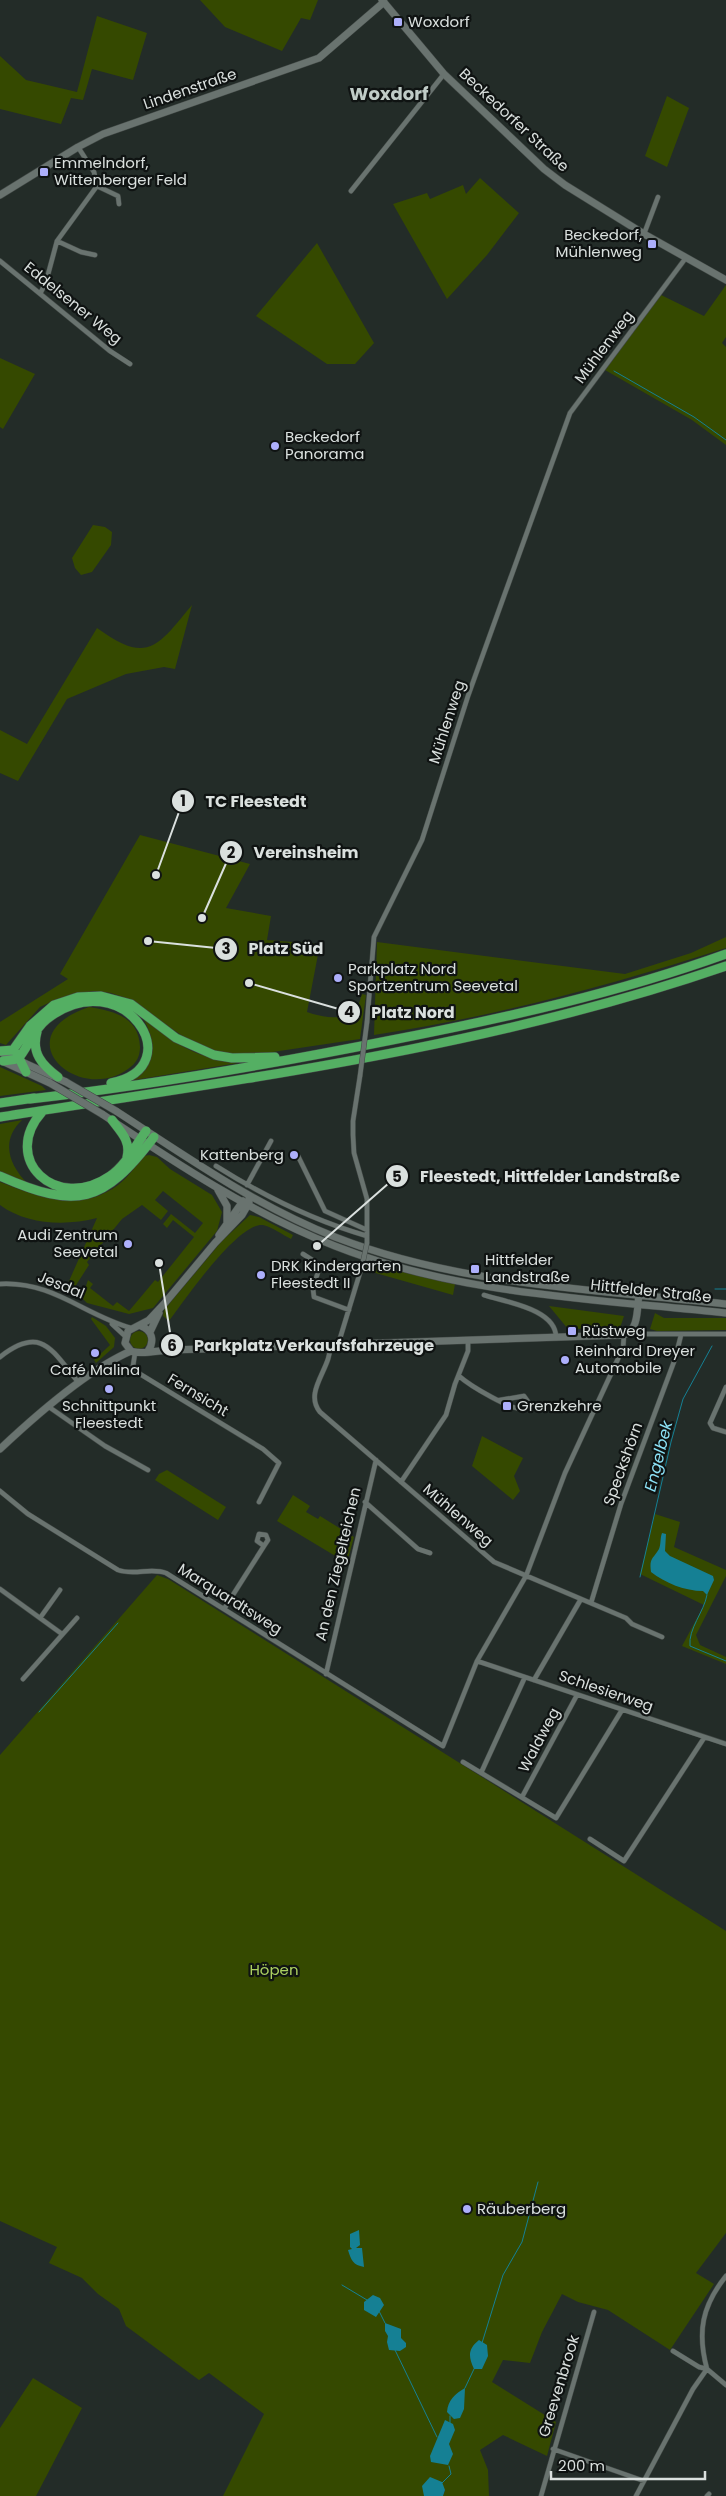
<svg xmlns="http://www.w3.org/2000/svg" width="726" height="2496" font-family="Poppins,sans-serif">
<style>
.green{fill:#354900}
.water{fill:#158094}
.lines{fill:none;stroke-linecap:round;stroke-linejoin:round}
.stream{stroke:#158094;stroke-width:1}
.street-casing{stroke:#424946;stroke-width:5.5}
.secondary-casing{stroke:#424946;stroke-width:8}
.highway-casing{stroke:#424946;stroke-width:10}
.street{stroke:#69736f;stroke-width:4.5}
.secondary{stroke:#69736f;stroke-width:7}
.highway{stroke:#54af63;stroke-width:9}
.street-bridge-casing{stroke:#424946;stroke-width:5.5;stroke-linecap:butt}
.secondary-bridge-casing{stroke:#424946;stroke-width:8;stroke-linecap:butt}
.street-bridge{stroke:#69736f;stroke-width:4.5}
.secondary-bridge{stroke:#69736f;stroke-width:7}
.poi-dot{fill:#adaffb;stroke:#0f1312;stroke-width:2}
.labels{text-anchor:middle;stroke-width:4.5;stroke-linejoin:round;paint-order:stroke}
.poi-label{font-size:15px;fill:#dae0de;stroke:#0f1312;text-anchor:start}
.street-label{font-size:15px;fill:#dae0de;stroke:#0f1312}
.park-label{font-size:15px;fill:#acd161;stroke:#0f1312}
.water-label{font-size:16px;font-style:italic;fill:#8ce2f7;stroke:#0f1312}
.quarter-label{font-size:18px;font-weight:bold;fill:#c0ccc7;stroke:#0f1312}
.leader{fill:none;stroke:#dae0de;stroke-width:2}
.callout-dot{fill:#dae0de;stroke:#0f1312;stroke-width:2}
.mark-label{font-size:15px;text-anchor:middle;font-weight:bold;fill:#111}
.callout-label{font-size:16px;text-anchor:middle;font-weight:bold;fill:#dae0de;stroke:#0f1312;stroke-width:4.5;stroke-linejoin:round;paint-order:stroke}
</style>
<rect width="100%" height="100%" fill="#232c28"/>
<path class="green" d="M200 0H318L310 20 301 18 282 51 225 27Z
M97 16 147 33 133 80 92 69 83 100 71 98 61 124 0 109V56L26 80 77 92Z
M667 96 689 108 667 167 645 156Z
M480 178 519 213 487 255 447 299 393 204 427 193 430 199 463 185 466 194Z
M317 243 374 343 355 364H327L256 316Z
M726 285V337L722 343 726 347V445L692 420 605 370 661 295 704 316Z
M0 358 35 374 3 429 0 427Z
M93 525 105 527 112 532 111 545 92 572 81 575 75 568 72 558Z
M192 605 175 669 164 667 126 674 67 699 18 781 0 773V730L27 744 97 628C148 665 157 647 192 605Z
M140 835 250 864 226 908 271 916 267 940 320 944 307 1012C321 1017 344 1022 356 1009 359 1006 360 999 362 994L366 995 360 1039 253 1055 222 1053 191 1042 129 999 111 993 94 991 57 999 40 1007 6 1045 0 1043V1022L68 979 60 974Z
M726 937V948C611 985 494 1017 374 1035L377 942 625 974 691 953Z
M89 1007C114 1011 139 1017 140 1047 140 1054 138 1060 133 1065 83 1110 0 1037 89 1007Z
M143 1018C179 1046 197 1060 244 1062L128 1081C153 1060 160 1050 143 1018Z
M0 1067 42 1086 46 1090 0 1096Z
M22 1120C0 1141 9 1165 28 1184L0 1172V1124Z
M149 1155 157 1157 170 1169 212 1195 222 1212 217 1231 153 1308 129 1314 87 1303 82 1298 88 1280 93 1284 90 1288 113 1306 117 1302 129 1311 155 1280 158 1282 194 1237 173 1220 167 1228 163 1224 171 1214 195 1233 203 1223 163 1191 155 1200 168 1211 161 1220 142 1205 122 1219 87 1262 89 1265 71 1293 65 1290 97 1218C66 1226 27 1225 0 1205V1182C39 1197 80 1213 118 1185 128 1178 136 1165 144 1156Z
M250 1215 259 1217 293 1235 291 1239C283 1235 272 1227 263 1225 238 1222 184 1301 169 1321L163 1316 164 1310 222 1241Z
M368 1262 455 1284 453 1295 365 1270Z
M549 1306 624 1316 620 1328 568 1329Z
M655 1313 664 1318H726V1330L657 1331 650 1329Z
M92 1317 106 1326 115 1338 114 1347 96 1363 94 1360 110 1345 91 1319Z
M130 1340a9 9 0 1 1 18 0a9 9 0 1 1-18 0Z
M482 1436 523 1458 514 1476 520 1491 513 1500 472 1466Z
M167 1470 226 1507 218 1520 155 1480 159 1474Z
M293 1495 310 1506 306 1512 318 1519 320 1516 354 1537 347 1563 277 1521Z
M655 1514 680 1522 674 1547 726 1570V1576L696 1635 700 1645 726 1657V1664L682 1646 704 1605 640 1574Z
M157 1575 168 1579 726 1931V2233L696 2273 714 2284 670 2350 608 2310 578 2302 562 2294 542 2332 530 2363 503 2360 492 2382 556 2422 547 2456 503 2435 480 2450 488 2470 489 2496H443L445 2490 424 2496H223L264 2414 209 2373 199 2380 126 2326 119 2309 98 2294 82 2278 49 2263 57 2247 0 2221V1755Z
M33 2378 82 2408 36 2496H0V2428Z"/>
<path class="water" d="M662 1533 666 1534 665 1551 670 1556 713 1576 714 1580 707 1595 703 1591C685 1591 665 1583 651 1572 649 1558 653 1559 659 1549 661 1545 660 1538 662 1533Z
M359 2230 360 2245 356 2248H362L364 2267C353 2265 351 2260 348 2250L352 2249 350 2247V2234Z
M373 2295 380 2298 384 2305 376 2317 364 2310V2302Z
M385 2323 401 2329V2338L406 2343V2347L400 2351 389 2350 387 2342 388 2336 385 2331Z
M479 2340 487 2345 488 2356 482 2369H474C468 2356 468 2349 479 2340Z
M465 2388 464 2409 460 2418 454 2419 447 2412C448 2400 455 2394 465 2388Z
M445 2420 453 2424 455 2430 449 2444 453 2454 448 2465 431 2462 430 2456Z
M430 2477 442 2482 445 2490 443 2496H424L422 2486Z"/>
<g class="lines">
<path class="stream" d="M614 371 694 417 726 440
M715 1289H726
M640 1577 671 1442 683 1399 712 1346
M707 1595C704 1612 688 1629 690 1646L726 1661
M39 1712 118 1623
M342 2285 367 2300
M379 2311 385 2323
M482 2343 503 2275 522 2242 538 2182
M395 2350 437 2437
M465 2388 474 2369
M450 2424V2416
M442 2483 451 2474 449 2466"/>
<defs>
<path id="street" d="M97 186 118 196 119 204
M351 191 444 74
M644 234 658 197
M57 241 81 252 95 255
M0 261 110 351 130 364
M41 292 46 282 57 241 97 186 94 172 78 147
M367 1022 374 937 422 840 468 696 570 413 685 259
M360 1076 353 1121V1135L354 1153 367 1199V1243
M298 1156 325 1211 367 1230
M216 1166C262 1195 315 1221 367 1236
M247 1185 271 1141
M303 1254 320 1265 313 1289 314 1297 349 1310
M0 1284C53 1281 84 1315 131 1328
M484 1295C505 1302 557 1309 556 1338
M112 1324 125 1336
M633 1330 643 1334H726
M330 1345C332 1368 303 1391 320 1412L494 1562 626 1618 632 1624 662 1637
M338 1345 362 1266
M135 1353 133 1366 140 1374 263 1449 279 1463 259 1502
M0 1357C42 1324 52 1351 79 1383
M459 1376C469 1385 513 1412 526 1409L529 1403 524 1396 500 1400
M726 1387 710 1423 713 1428 726 1432
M49 1407 105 1446 148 1470
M401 1482 446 1415 455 1384 468 1351V1340
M0 1491 28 1514 118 1570C135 1576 150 1567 166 1573L443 1746 477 1661 526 1576 565 1473 623 1348 624 1335
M365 1502 418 1549 430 1553
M0 1589 62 1634
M591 1603 621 1504 675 1359 681 1335
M224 1609 264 1546 268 1540 266 1535 259 1534 257 1541 264 1546
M40 1618 60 1590
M477 1661 726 1744
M326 1674 376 1460
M23 1679 77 1618
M534 1680 581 1599
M463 1762 556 1818 622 1710
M481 1773 525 1677
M522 1797 577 1695
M590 1839 624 1861 704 1738
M673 2351 699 2367 707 2369 726 2385
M707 2369C697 2332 702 2306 726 2276
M553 2449 644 2481
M541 2496 594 2312
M636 2496 693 2389 707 2369
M707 2496 709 2494"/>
<path id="secondary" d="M382 0 444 74 544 169 565 185 644 234 726 280
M0 195 78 147 103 134 319 58 384 2
M0 1052 66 1082
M2 1061 50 1083
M116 1111C187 1157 256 1206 335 1237 457 1285 598 1290 726 1304
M102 1114C177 1164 251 1213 335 1246 459 1295 596 1299 726 1313
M218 1190 227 1206V1222
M249 1196V1203L242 1215 215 1243 164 1304 149 1320 128 1331 125 1343 131 1351C139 1355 160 1350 171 1350L624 1335C639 1331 637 1307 639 1294
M219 1235 243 1201
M141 1326C152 1330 155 1341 148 1351
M150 1332 159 1313
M0 1449C34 1417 87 1370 131 1351"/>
<path id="highway" d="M37 1032C31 1053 42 1065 58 1077
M0 1051 13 1050 30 1026 54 1005 78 997 101 996 131 1004 176 1038 214 1055 232 1058 275 1057
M17 1054 26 1072
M3 1061 18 1059C29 1046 33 1030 47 1019 123 960 193 1067 111 1083
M30 1099C151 1085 272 1064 392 1040 505 1018 618 993 726 954
M0 1103 34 1098
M42 1112C0 1159 56 1213 110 1176 126 1165 135 1146 146 1131
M0 1117C244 1079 492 1047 726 966
M112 1120C121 1132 131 1141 127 1157
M0 1176C77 1210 103 1204 154 1137"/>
</defs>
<use href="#street" class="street-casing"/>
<use href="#secondary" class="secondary-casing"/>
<use href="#highway" class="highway-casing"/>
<use href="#street" class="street"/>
<use href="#secondary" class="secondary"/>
<use href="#highway" class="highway"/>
<defs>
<path id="street-bridge" d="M360 1076 367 1022
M362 1266 367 1243"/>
<path id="secondary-bridge" d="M66 1082 116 1111
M50 1083 102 1114"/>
</defs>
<use href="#street-bridge" class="street-bridge-casing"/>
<use href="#secondary-bridge" class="secondary-bridge-casing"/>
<use href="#street-bridge" class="street-bridge"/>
<use href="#secondary-bridge" class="secondary-bridge"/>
</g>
<g class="poi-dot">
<rect x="393" y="17" width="10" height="10" rx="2.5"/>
<rect x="39" y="167" width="10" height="10" rx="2.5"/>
<rect x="647" y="239" width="10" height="10" rx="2.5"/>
<circle cx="275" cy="446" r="5"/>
<circle cx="338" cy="978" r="5"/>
<circle cx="294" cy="1155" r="5"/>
<circle cx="128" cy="1244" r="5"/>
<rect x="470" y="1264" width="10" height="10" rx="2.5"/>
<circle cx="261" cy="1275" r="5"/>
<rect x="567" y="1326" width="10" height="10" rx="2.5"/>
<circle cx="95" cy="1353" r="5"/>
<circle cx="565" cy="1360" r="5"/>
<circle cx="109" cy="1389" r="5"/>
<rect x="502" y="1401" width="10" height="10" rx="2.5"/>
<circle cx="467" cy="2209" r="5"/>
</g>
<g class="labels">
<g class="poi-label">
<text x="408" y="27">Woxdorf</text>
<text x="54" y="168">Emmelndorf,<tspan x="54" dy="17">Wittenberger Feld</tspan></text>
<text x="642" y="240" text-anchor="end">Beckedorf,<tspan x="642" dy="17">Mühlenweg</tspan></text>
<text x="285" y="442">Beckedorf<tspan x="285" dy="17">Panorama</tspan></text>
<text x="348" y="974">Parkplatz Nord<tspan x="348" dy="17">Sportzentrum Seevetal</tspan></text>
<text x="284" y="1160" text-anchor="end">Kattenberg</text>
<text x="118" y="1240" text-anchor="end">Audi Zentrum<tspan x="118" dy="17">Seevetal</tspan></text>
<text x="485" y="1265">Hittfelder<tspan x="485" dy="17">Landstraße</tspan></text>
<text x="271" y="1271">DRK Kindergarten<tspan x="271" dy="17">Fleestedt II</tspan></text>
<text x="582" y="1336">Rüstweg</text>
<text x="575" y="1356">Reinhard Dreyer<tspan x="575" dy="17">Automobile</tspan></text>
<text x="95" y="1375" text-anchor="middle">Café Malina</text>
<text x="109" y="1411" text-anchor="middle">Schnittpunkt<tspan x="109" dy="17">Fleestedt</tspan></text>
<text x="517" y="1411">Grenzkehre</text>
<text x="477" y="2214">Räuberberg</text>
</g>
<g class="street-label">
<text transform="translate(190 89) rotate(-19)" y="5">Lindenstraße</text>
<text transform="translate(514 120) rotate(43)" y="5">Beckedorfer Straße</text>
<text transform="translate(73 303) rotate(39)" y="5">Eddelsener Weg</text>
<text transform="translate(604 347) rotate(-53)" y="5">Mühlenweg</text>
<text transform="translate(447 722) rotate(-72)" y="5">Mühlenweg</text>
<text transform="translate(61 1285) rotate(22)" y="5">Jesdal</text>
<text transform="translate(651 1291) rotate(6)" y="5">Hittfelder Straße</text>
<text transform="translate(198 1395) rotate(31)" y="5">Fernsicht</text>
<text transform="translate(623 1464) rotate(-70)" y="5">Speckshörn</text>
<text transform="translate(458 1515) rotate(41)" y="5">Mühlenweg</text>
<text transform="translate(338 1564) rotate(-77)" y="5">An den Ziegelteichen</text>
<text transform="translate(230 1599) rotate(32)" y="5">Marquardtsweg</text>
<text transform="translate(606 1691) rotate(19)" y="5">Schlesierweg</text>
<text transform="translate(539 1740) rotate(-62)" y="5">Waldweg</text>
<text transform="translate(559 2386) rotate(-73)" y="5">Greevenbrook</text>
</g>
<g class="park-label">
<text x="274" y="1975">Höpen</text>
</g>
<g class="water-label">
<text transform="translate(658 1456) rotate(-76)" y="6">Engelbek</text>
</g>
<g class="quarter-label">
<text x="389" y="100">Woxdorf</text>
</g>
</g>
<path class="leader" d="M156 875L183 801M202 918L231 852M148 941L226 949M249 983L349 1012M317 1246L397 1176M159 1263L172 1345"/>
<g class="callout-dot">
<circle cx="156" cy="875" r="5"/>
<circle cx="202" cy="918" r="5"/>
<circle cx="148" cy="941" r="5"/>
<circle cx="249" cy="983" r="5"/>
<circle cx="317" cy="1246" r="5"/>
<circle cx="159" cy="1263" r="5"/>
<circle cx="183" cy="801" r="12"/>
<circle cx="231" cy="852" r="12"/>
<circle cx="226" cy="949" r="12"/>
<circle cx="349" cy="1012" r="12"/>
<circle cx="397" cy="1176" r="12"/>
<circle cx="172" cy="1345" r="12"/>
</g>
<g class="mark-label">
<text x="183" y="806">1</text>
<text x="231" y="858">2</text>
<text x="226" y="954">3</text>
<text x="349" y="1017">4</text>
<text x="397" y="1182">5</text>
<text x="172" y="1351">6</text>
</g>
<g class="callout-label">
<text x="256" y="807">TC Fleestedt</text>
<text x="306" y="858">Vereinsheim</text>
<text x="286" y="954">Platz Süd</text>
<text x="413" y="1018">Platz Nord</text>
<text x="550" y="1182">Fleestedt, Hittfelder Landstraße</text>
<text x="314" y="1351">Parkplatz Verkaufsfahrzeuge</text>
</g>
<path d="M551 2471v8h154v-8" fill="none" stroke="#dae0de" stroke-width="2.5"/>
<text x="558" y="2471" font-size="15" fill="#dae0de" stroke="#0f1312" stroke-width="4" paint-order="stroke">200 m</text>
</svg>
